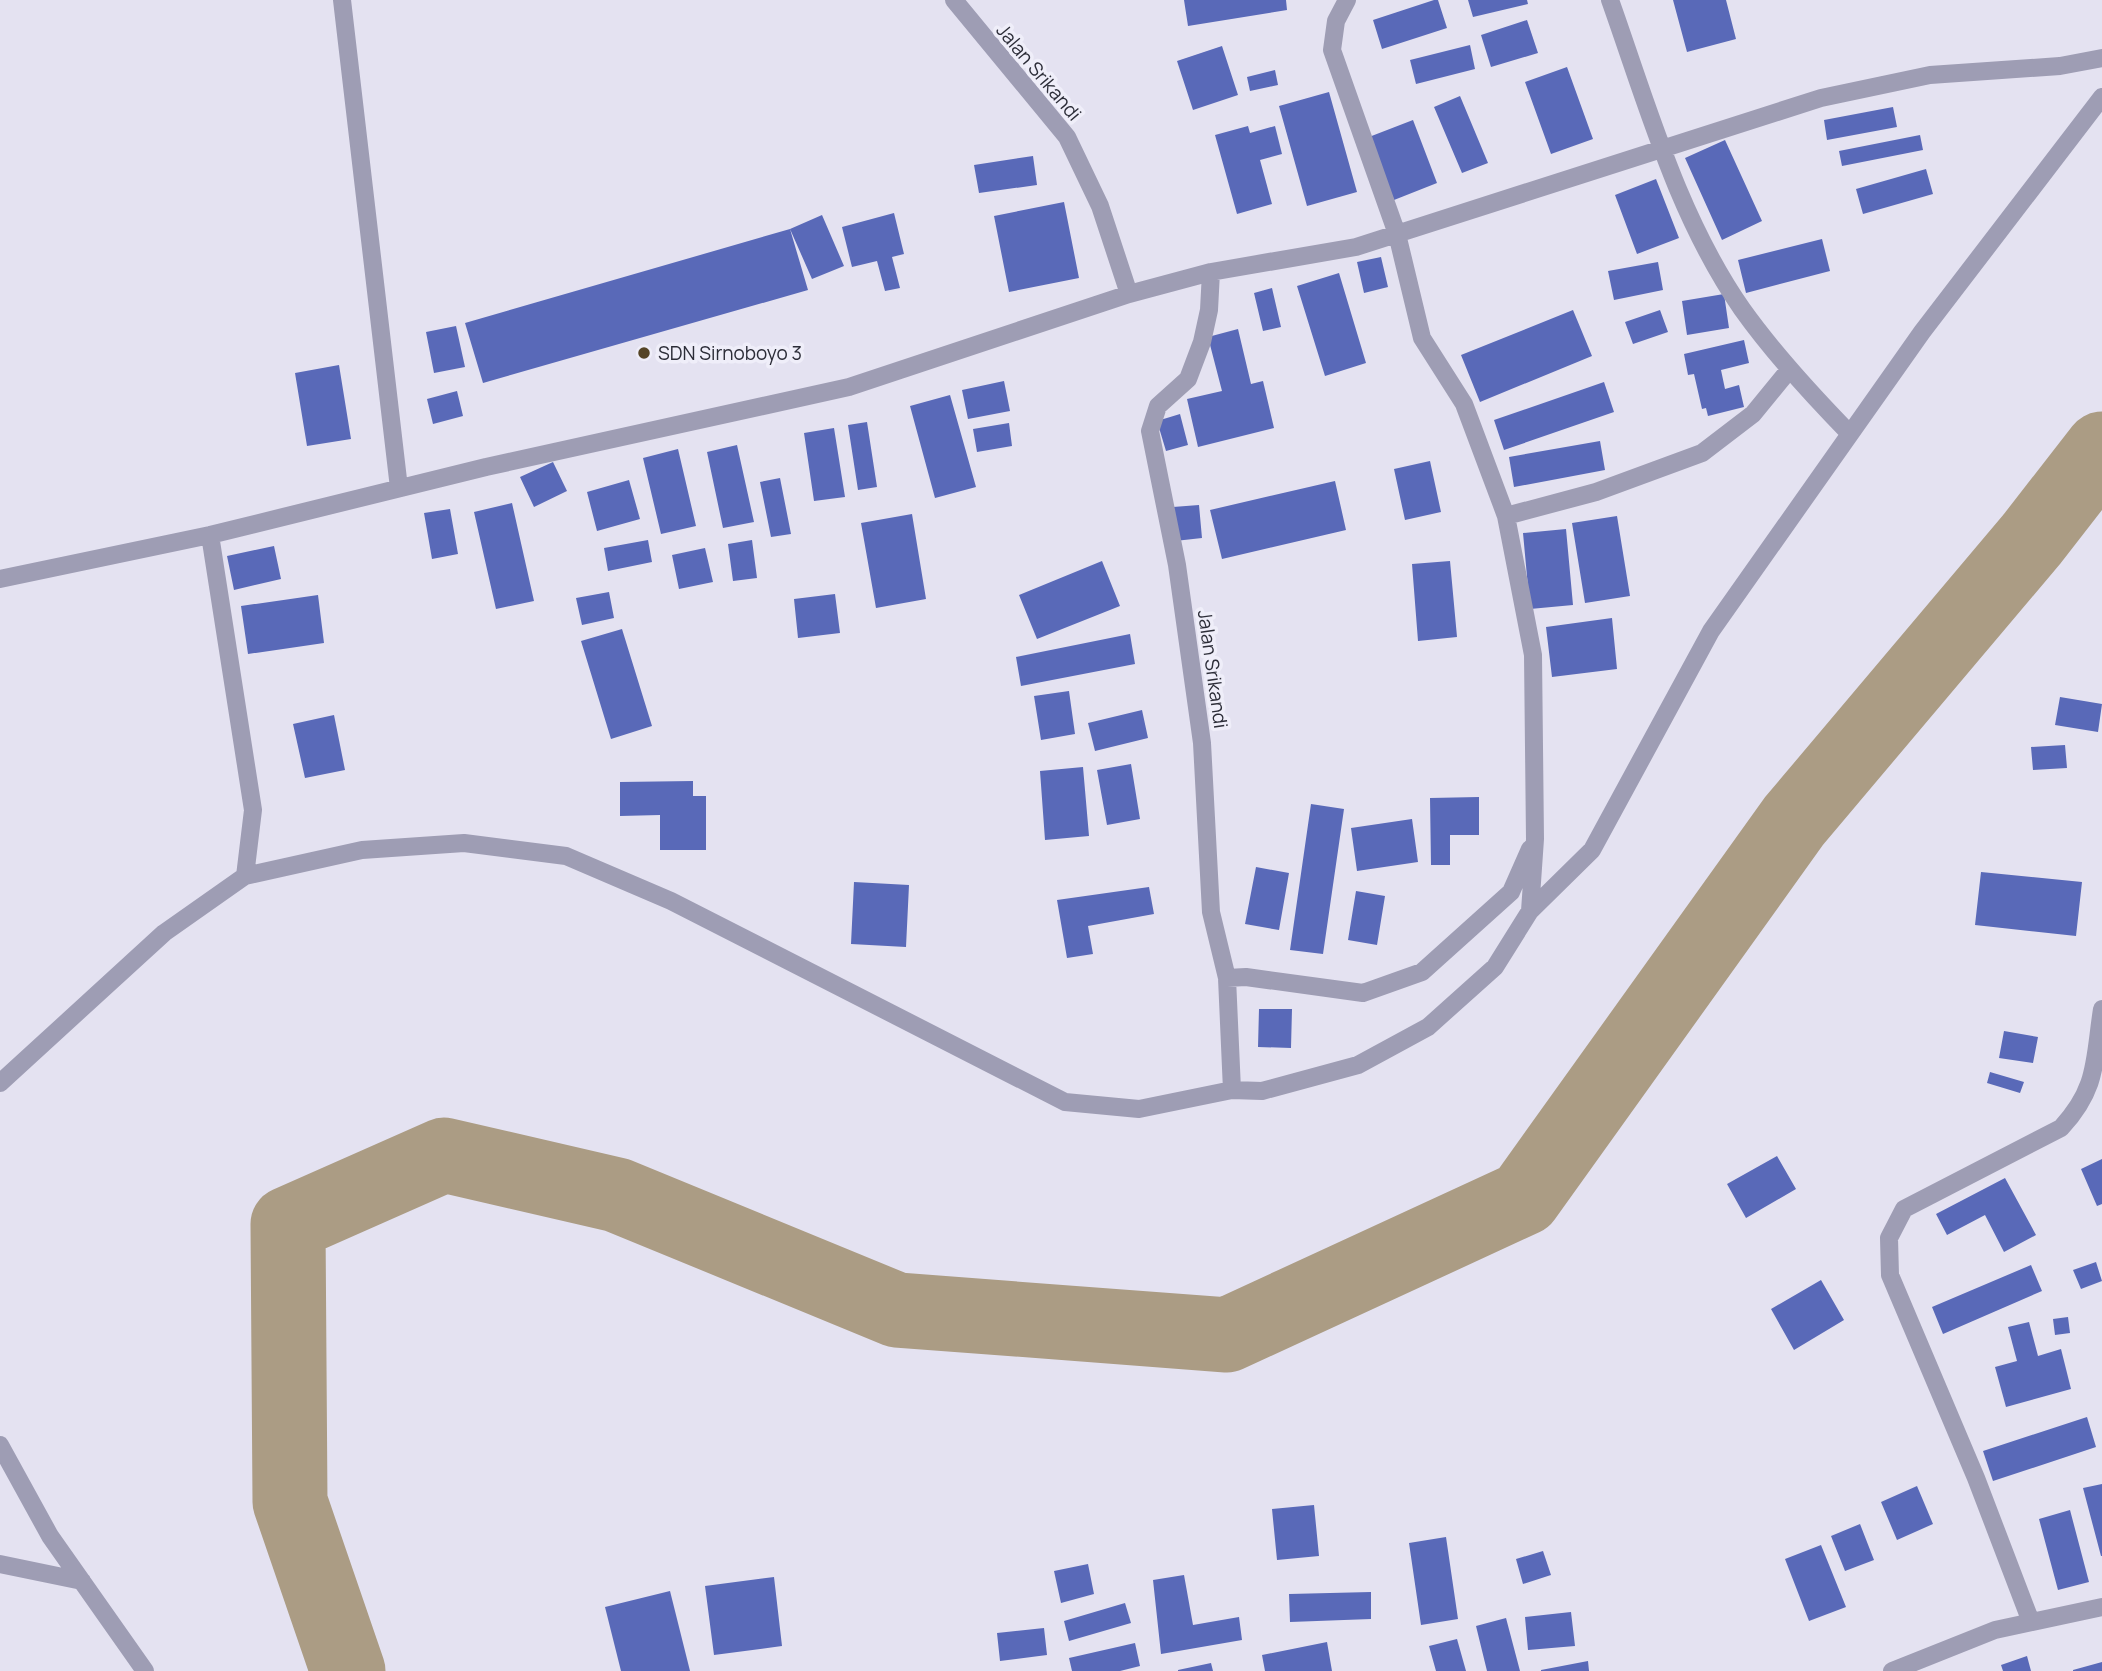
<svg xmlns="http://www.w3.org/2000/svg" width="2102" height="1671" font-family="Manrope,sans-serif">
<style>
.lines{fill:none;stroke-linecap:round;stroke-linejoin:round}
.river{stroke:#ab9c84;stroke-width:75}
.building{fill:#5969b8}
.minor{stroke:#9e9db4;stroke-width:18}
.poi-dot{fill:#554426;stroke:#efeef9;stroke-width:2.5}
.labels{text-anchor:middle;stroke-width:7;stroke-linejoin:round;paint-order:stroke}
.street-label{font-size:19px;fill:#2c2d38;stroke:#efeef9}
.poi-label{font-size:19px;fill:#2c2d38;stroke:#efeef9;text-anchor:start}
</style>
<rect width="100%" height="100%" fill="#e4e2f1"/>
<g class="lines">
<path class="river" d="M348 1671 290 1502 288 1224 444 1155 617 1195 897 1310 1227 1335 1524 1198 1794 821 2032 539 2102 449"/>
</g>
<path class="building" d="M1184 0H1286L1287 10 1188 26Z
M1434 0H1438L1447 28 1382 49 1373 20Z
M1468 0H1527L1528 4 1473 17Z
M1673 0H1726L1736 39 1687 52Z
M1527 20 1538 53 1491 67 1481 35Z
M1470 45 1475 69 1416 84 1410 60Z
M1222 46 1238 95 1193 110 1177 61Z
M1567 67 1593 139 1551 154 1525 82Z
M1275 70 1278 85 1250 91 1247 77Z
M1329 92 1357 192 1307 206 1279 106Z
M1460 96 1488 163 1462 173 1434 107Z
M1893 107 1897 127 1827 140 1824 120Z
M1413 120 1437 183 1394 200 1369 137Z
M1248 126 1250 133 1275 126 1282 154 1260 160 1272 204 1237 214 1215 135Z
M1920 135 1923 150 1842 166 1839 151Z
M1725 140 1762 221 1722 240 1685 158Z
M1033 156 1037 185 979 193 974 165Z
M1926 169 1933 194 1863 214 1856 189Z
M1656 179 1679 238 1637 254 1615 195Z
M1064 202 1079 278 1009 292 994 216Z
M894 213 904 254 892 257 900 288 885 291 877 261 852 267 842 227Z
M822 215 844 266 812 279 790 229Z
M790 229 808 290 483 383 465 323Z
M1822 239 1830 271 1746 293 1738 260Z
M1381 257 1388 287 1364 293 1357 262Z
M1658 262 1663 290 1614 300 1608 271Z
M1339 273 1366 363 1325 376 1297 286Z
M1272 288 1281 327 1263 331 1254 293Z
M1724 294 1729 328 1687 335 1682 301Z
M1573 310 1592 356 1480 402 1461 355Z
M1660 310 1668 332 1633 344 1625 322Z
M456 326 465 367 434 373 426 332Z
M1238 329 1251 384 1263 381 1274 428 1198 447 1187 399 1222 391 1208 337Z
M1744 340 1749 363 1721 370 1725 389 1739 385 1744 407 1708 416 1706 408 1702 409 1694 374 1688 375 1684 354Z
M339 365 351 439 307 446 295 373Z
M1004 381 1010 411 968 419 962 390Z
M1604 382 1614 412 1504 450 1494 420Z
M457 391 463 416 433 424 427 399Z
M950 395 976 487 935 498 910 406Z
M1180 414 1188 445 1166 451 1157 421Z
M867 422 877 487 858 490 848 425Z
M1009 423 1012 446 977 452 973 429Z
M834 428 845 497 814 501 804 433Z
M1600 441 1605 470 1514 487 1509 457Z
M737 445 754 522 723 528 707 452Z
M678 449 696 526 661 534 643 458Z
M1430 461 1441 512 1405 520 1394 469Z
M553 462 567 491 534 507 520 477Z
M780 478 791 534 771 537 760 482Z
M629 480 640 519 597 531 587 492Z
M1335 481 1346 530 1222 559 1210 510Z
M512 503 534 601 496 609 474 512Z
M1199 505 1202 538 1175 541 1173 507Z
M450 509 458 554 432 559 424 513Z
M912 514 926 599 876 608 861 523Z
M1617 516 1630 596 1585 603 1572 523Z
M1566 529 1573 605 1530 609 1523 533Z
M648 540 652 562 608 571 604 548Z
M752 540 757 578 733 581 728 544Z
M274 546 281 579 234 590 227 556Z
M705 548 713 582 679 589 672 555Z
M1102 561 1120 606 1037 639 1019 595Z
M1450 561 1457 637 1418 641 1412 564Z
M609 592 614 618 582 625 576 598Z
M835 594 840 633 798 638 794 599Z
M318 595 324 643 248 654 241 606Z
M1612 618 1617 669 1552 677 1546 627Z
M622 629 652 726 611 739 581 641Z
M1130 634 1135 664 1021 686 1016 657Z
M1069 691 1075 734 1041 740 1034 696Z
M2060 697 2102 704 2098 732 2055 725Z
M1142 710 1148 738 1095 751 1088 723Z
M334 715 345 770 305 778 293 724Z
M2065 745 2067 768 2033 770 2031 747Z
M1131 764 1140 819 1107 825 1097 770Z
M1083 767 1089 836 1045 840 1040 771Z
M693 781V796H706V850H660V815L620 816V782Z
M1479 797V835H1450V865H1431L1430 798Z
M1311 804 1344 809 1323 954 1290 950Z
M1412 819 1418 862 1357 871 1351 828Z
M1256 867 1289 873 1279 930 1245 924Z
M1981 872 2082 882 2076 936 1975 925Z
M854 882 909 885 906 947 851 944Z
M1149 887 1154 914 1088 926 1093 954 1067 958 1057 900Z
M1356 891 1385 896 1377 945 1348 940Z
M1259 1009H1292L1291 1048 1258 1047Z
M2004 1031 2038 1037 2033 1063 1999 1058Z
M1990 1072 2024 1082 2020 1093 1987 1083Z
M1777 1156 1796 1189 1746 1218 1727 1184Z
M2102 1159V1204L2097 1206 2081 1169Z
M2005 1178 2036 1235 2004 1252 1985 1215 1947 1235 1936 1214Z
M2096 1262 2102 1281 2081 1289 2073 1270Z
M2031 1265 2042 1291 1943 1334 1932 1307Z
M1821 1280 1844 1320 1794 1350 1771 1309Z
M2068 1317 2070 1333 2055 1335 2053 1319Z
M2029 1322 2038 1356 2061 1349 2071 1389 2006 1407 1995 1367 2017 1361 2008 1327Z
M2087 1417 2096 1447 1993 1481 1983 1451Z
M2102 1484V1556H2101L2083 1488Z
M1917 1486 1933 1524 1897 1540 1881 1502Z
M1314 1505 1319 1556 1277 1560 1272 1509Z
M2070 1510 2089 1582 2058 1590 2039 1519Z
M1860 1524 1874 1560 1845 1571 1831 1536Z
M1446 1537 1458 1619 1421 1625 1409 1543Z
M1821 1545 1846 1607 1809 1621 1785 1559Z
M1543 1551 1551 1575 1523 1584 1516 1559Z
M1088 1564 1094 1594 1061 1603 1054 1571Z
M1184 1575 1193 1625 1239 1617 1242 1640 1161 1654 1153 1580Z
M774 1577 782 1646 714 1655 705 1586Z
M670 1591 690 1671H621L605 1607Z
M1371 1592V1619L1290 1622 1289 1594Z
M1125 1603 1131 1623 1069 1641 1064 1621Z
M1571 1612 1575 1646 1528 1650 1525 1617Z
M1506 1618 1520 1671H1487L1476 1626Z
M1044 1628 1047 1655 1000 1661 997 1633Z
M1457 1639 1466 1671H1436L1429 1646Z
M1327 1642 1332 1671H1265L1262 1655Z
M1135 1643 1140 1666 1120 1671H1072L1069 1658Z
M2027 1656 2031 1671H2003L2001 1665Z
M1588 1661 1589 1671H1541V1670Z
M2102 1662V1671H2073V1670Z
M1211 1663 1213 1671H1178V1670Z"/>
<g class="lines">
<path class="minor" d="M342 0 399 488
M954 0 1067 137 1100 206 1129 294
M1347 0 1336 21 1332 50 1397 234 1422 338 1464 404 1506 516 1533 655 1535 839 1530 911
M1610 0C1647 104 1678 217 1742 309 1774 354 1811 394 1850 434
M1211 272 1209 310 1202 342 1188 379 1158 406 1150 431 1177 565 1202 743 1211 912 1227 978 1232 1090
M1506 516 1596 492 1702 453 1753 414 1789 370
M0 579 210 535 486 467 849 387 1129 294 1211 272 1356 247 1821 98 1930 75 2060 66 2102 58
M245 876 362 850 464 843 566 856 671 901 1065 1102 1139 1109 1232 1090 1262 1091 1358 1065 1428 1027 1495 967 1530 911 1592 850 1711 631 1922 332 2102 97
M1227 978 1246 977 1363 993 1422 972 1511 892 1530 849
M0 1083 164 933 245 876 253 810 210 535
M0 1445 50 1536 145 1671
M0 1564 82 1581
M2031 1622 1976 1478 1890 1275 1889 1238 1904 1209 2061 1128C2098 1088 2094 1061 2102 1009
M1892 1671 1995 1630 2102 1607"/>
</g>
<circle class="poi-dot" cx="644" cy="353" r="7"/>
<g class="labels">
<g class="street-label">
<text transform="translate(1039 72) rotate(50)" y="7">Jalan Srikandi</text>
<text transform="translate(1213 669) rotate(82)" y="7">Jalan Srikandi</text>
</g>
<g class="poi-label">
<text x="658" y="360">SDN Sirnoboyo 3</text>
</g>
</g>
</svg>
